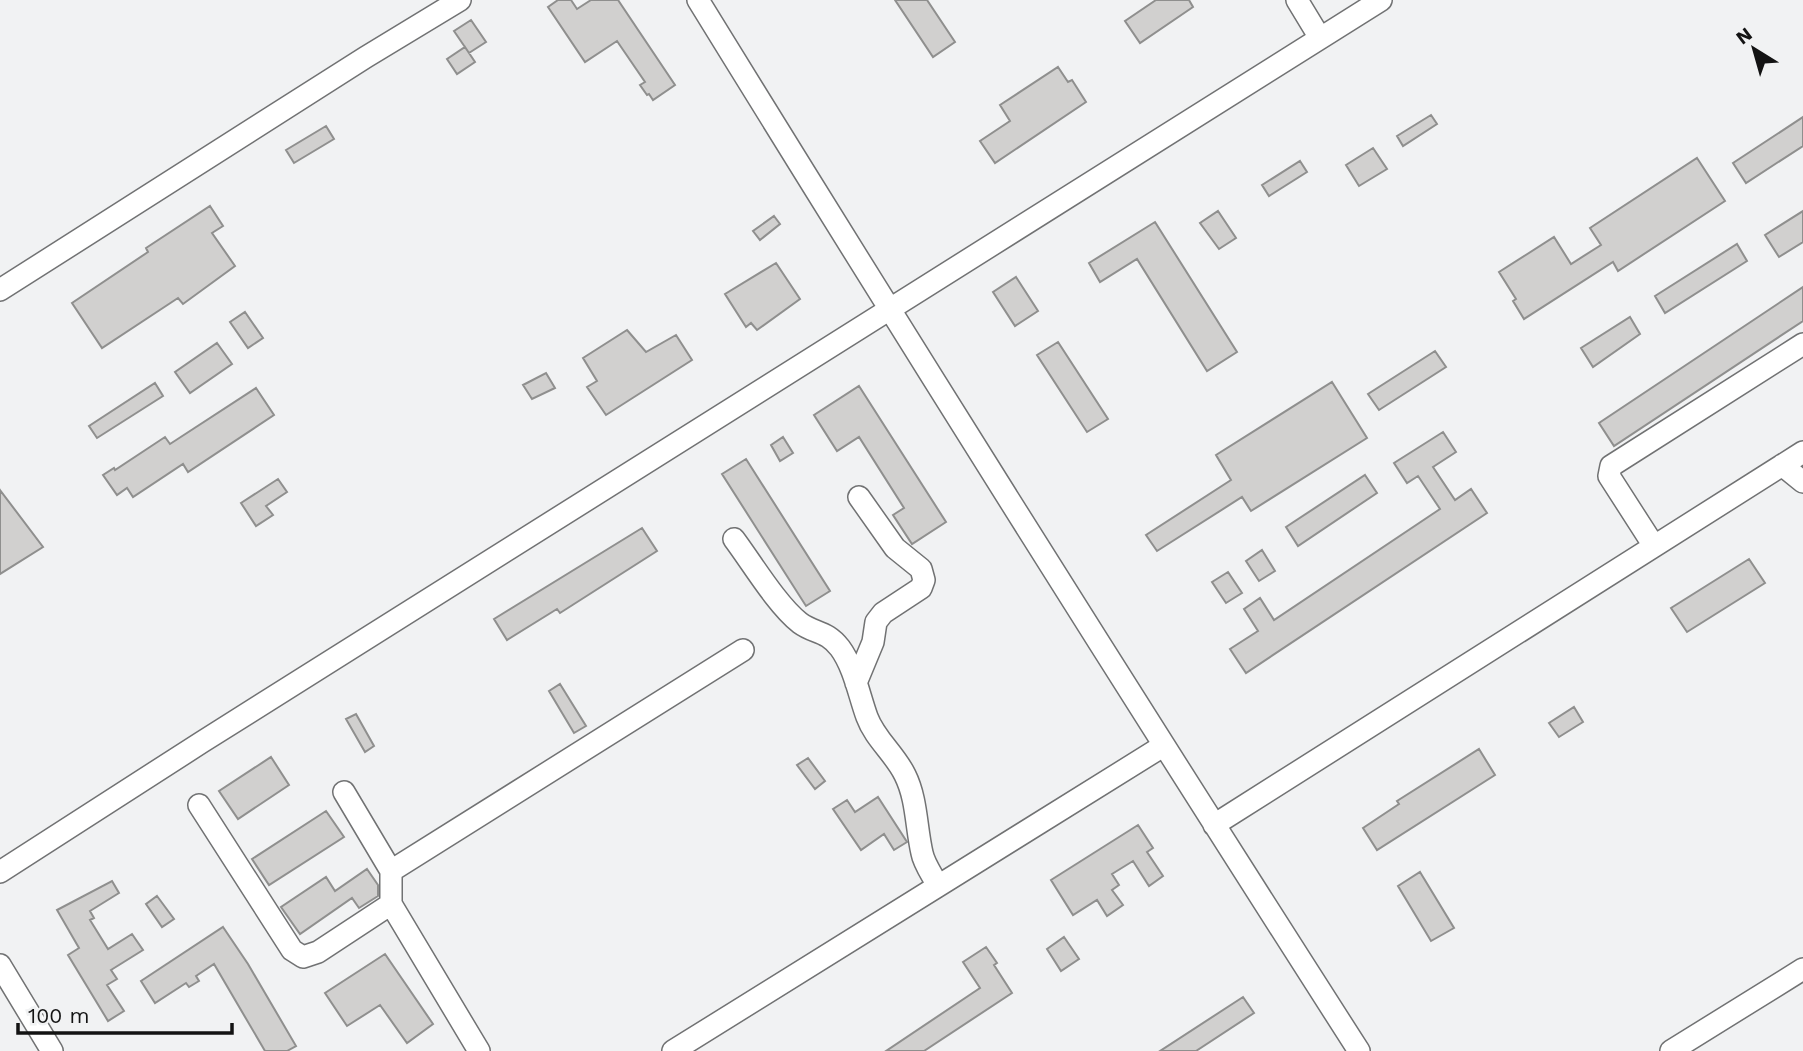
<svg xmlns="http://www.w3.org/2000/svg" width="1803" height="1051" font-family="'Work Sans',sans-serif">
<style>
.building{fill:#d1d0cf;stroke:#8f8f8e;stroke-width:2}
.lines{fill:none;stroke-linecap:round;stroke-linejoin:round}
.minor-casing{stroke:#717273;stroke-width:24}
.minor{stroke:#fff;stroke-width:21}
</style>
<rect width="100%" height="100%" fill="#f1f2f3"/>
<path class="building" d="M558 0H571L577 9 591 0H618L675 85 653 100 649 94 647 95 640 85 645 82 617 41 585 62 548 7Z
M895 0H927L955 42 933 57Z
M1156 0H1189L1193 7 1140 43 1125 21Z
M471 20 486 42 469 53 454 31Z
M465 47 475 62 457 74 447 59Z
M1058 67 1068 82 1072 80 1086 102 995 163 980 141 1010 121 1000 105Z
M1431 115 1437 124 1403 146 1397 136Z
M1803 117V146L1746 183 1733 163Z
M326 126 334 139 294 163 286 150Z
M1373 148 1387 169 1359 186 1346 165Z
M1697 158 1725 201 1618 271 1613 262 1524 319 1513 301 1516 299 1499 272 1554 237 1571 264 1601 245 1590 228Z
M1300 161 1307 172 1269 196 1262 185Z
M210 206 223 226 212 233 235 266 183 304 178 298 102 348 72 303 148 252 146 248Z
M1218 211 1236 238 1219 249 1200 223Z
M1803 211V242L1779 257 1765 235Z
M774 216 780 224 760 240 753 231Z
M1155 222 1237 352 1207 371 1137 259 1100 282 1089 263Z
M1737 244 1747 261 1665 313 1655 296Z
M776 263 800 299 757 330 751 323 746 327 725 294Z
M1016 277 1038 311 1015 326 993 292Z
M1803 287V321L1614 446 1599 423Z
M245 312 263 338 248 348 230 322Z
M1630 317 1640 334 1593 367 1581 348Z
M627 330 646 352 676 335 692 360 606 415 587 387 597 381 583 358Z
M1058 342 1108 419 1087 432 1037 355Z
M217 343 232 364 190 393 175 372Z
M1435 351 1446 367 1379 410 1368 394Z
M546 373 555 388 532 399 523 385Z
M1332 382 1367 438 1251 511 1242 497 1157 551 1146 535 1231 480 1216 455Z
M155 383 163 396 97 438 89 426Z
M859 386 946 522 912 544 893 515 904 508 859 437 837 451 814 415Z
M256 388 274 415 188 472 183 464 133 497 127 488 117 495 103 475 114 468 115 470 165 437 170 444Z
M1443 432 1456 452 1433 467 1455 500 1471 489 1487 513 1246 673 1230 649 1258 631 1244 609 1260 598 1274 620 1440 509 1418 476 1407 483 1394 463Z
M783 437 793 453 780 461 771 445Z
M746 459 830 591 806 606 722 474Z
M1365 475 1377 493 1298 546 1286 527Z
M278 479 287 492 266 506 273 515 256 526 241 503Z
M0 490 43 547 0 574Z
M642 528 657 551 560 613 557 609 507 640 494 619Z
M1262 550 1275 571 1259 581 1246 561Z
M1749 559 1765 583 1687 632 1671 608Z
M1228 572 1242 593 1226 603 1212 582Z
M560 684 586 726 574 733 549 691Z
M1574 707 1583 722 1559 737 1549 723Z
M356 714 374 746 365 752 346 719Z
M1479 749 1495 775 1377 850 1363 828 1399 804 1397 801Z
M271 757 289 785 238 819 219 791Z
M808 758 825 781 815 789 797 765Z
M878 797 907 842 894 850 884 834 861 850 833 809 847 800 855 812Z
M326 811 344 837 269 885 252 859Z
M1138 825 1153 848 1147 852 1163 876 1149 886 1133 861 1112 874 1119 885 1112 890 1123 905 1107 916 1097 900 1073 915 1051 880Z
M367 869 378 885V896L359 908 352 898 300 934 281 907 326 877 335 891Z
M1420 872 1454 928 1431 941 1398 886Z
M112 881 119 893 90 911 94 918 90 920 108 949 132 934 143 950 111 970 117 979 107 985 124 1011 108 1021 68 955 79 948 57 910Z
M157 896 174 919 162 927 146 904Z
M223 927 248 964 296 1046 287 1051H265L214 964 196 976 199 981 189 987 186 983 155 1003 141 981Z
M1064 937 1079 959 1061 971 1047 949Z
M986 947 997 963 994 965 1012 993 924 1051H886L980 988 963 962Z
M385 954 433 1024 407 1043 380 1005 347 1026 325 993Z
M1243 997 1254 1013 1196 1051H1160Z"/>
<g class="lines">
<defs>
<path id="minor" d="M698 0C915 352 1136 703 1359 1051
M1297 0 1320 38
M0 290 366 57 460 0
M1782 465 1803 482
M734 539C752 563 777 605 800 623 815 634 826 630 840 648 854 667 859 695 867 717 875 739 895 754 905 775 917 799 916 827 922 853 924 864 933 876 938 886
M1654 546 1609 476 1611 466 1803 344
M856 683 873 642 876 622 883 613 921 588 924 580 921 569 895 548 859 497
M344 792 391 871V904L479 1051
M199 805 292 950 303 957 318 952 391 904
M1214 825 1803 452
M391 871 743 650
M0 872 202 742 1381 0
M0 965 52 1051
M673 1051 1163 746
M1671 1051 1803 969"/>
</defs>
<use href="#minor" class="minor-casing"/>
<use href="#minor" class="minor"/>
</g>
<g transform="translate(1754 49) rotate(323)" stroke="#f1f2f3" stroke-width="5" paint-order="stroke">
<path d="M0-5L12 26L0 18L-12 26Z" fill="#131313"/>
<text y="-10" font-size="19" font-weight="bold" text-anchor="middle" fill="#131313">N</text>
</g>
<path d="M18 1023v10h214v-10" fill="none" stroke="#131313" stroke-width="3.5"/>
<text x="28" y="1023" font-size="21" fill="#131313" stroke="#f1f2f3" stroke-width="5" paint-order="stroke">100 m</text>
</svg>
